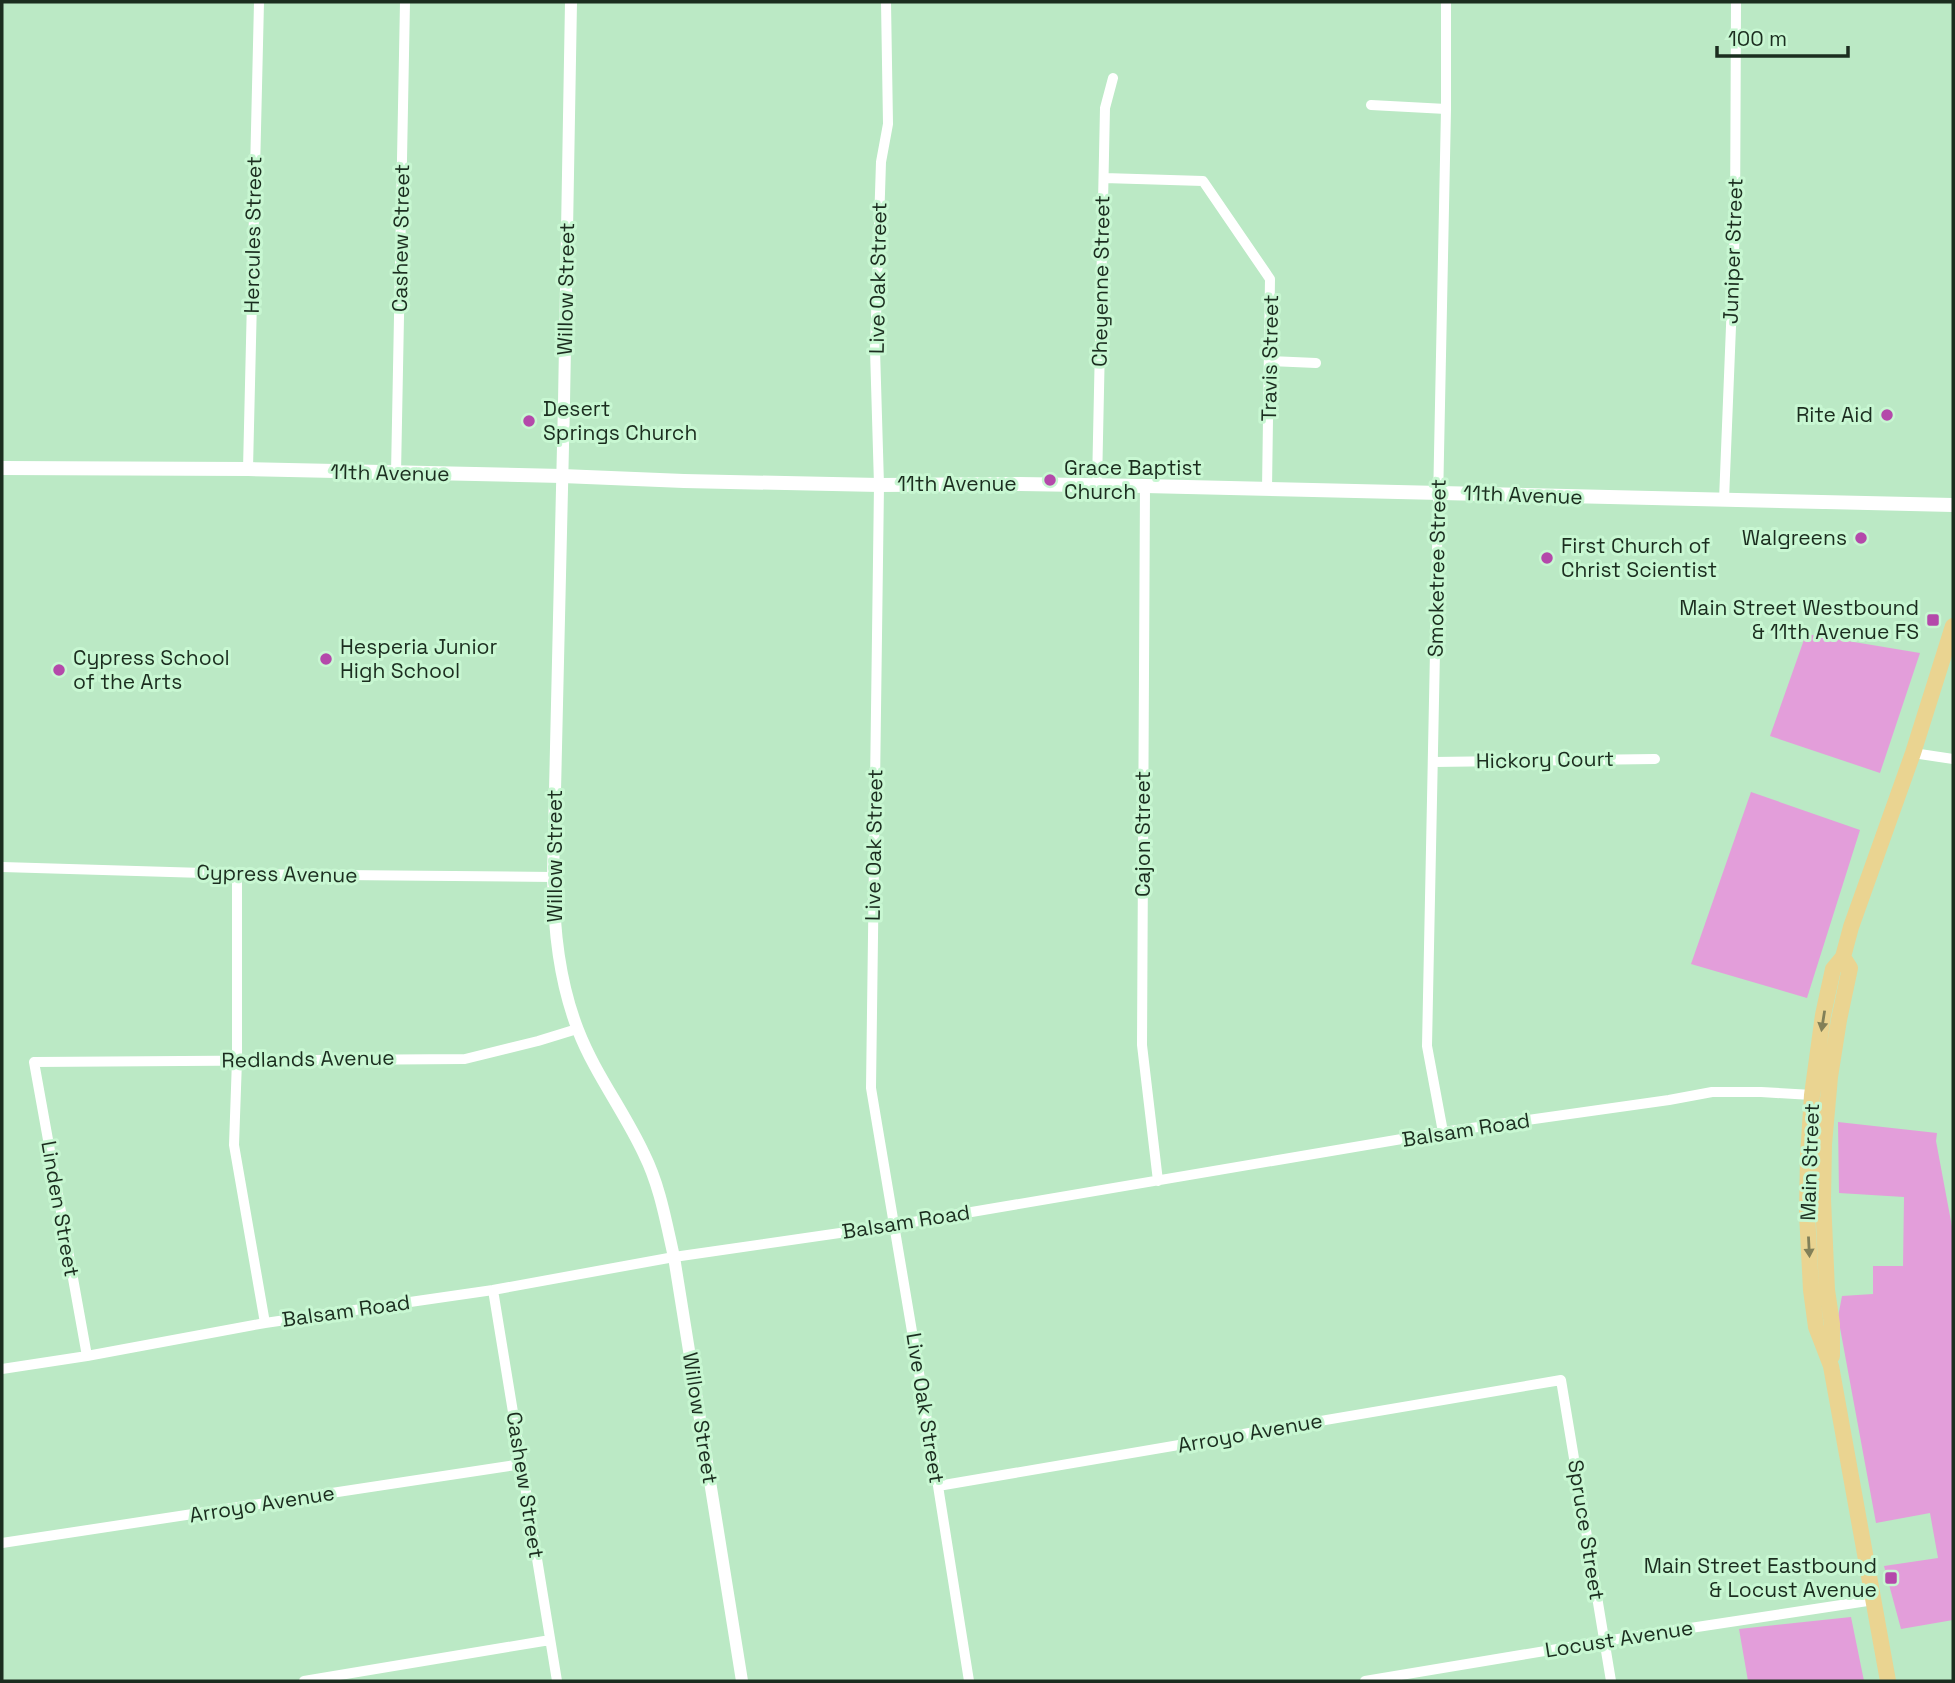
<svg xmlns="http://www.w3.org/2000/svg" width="1955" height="1683" font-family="'Space Grotesk',sans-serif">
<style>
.green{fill:#e39eda}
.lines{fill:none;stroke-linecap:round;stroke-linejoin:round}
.minor{stroke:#fff;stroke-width:10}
.tertiary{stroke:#fff;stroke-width:12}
.secondary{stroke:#fff;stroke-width:14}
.primary{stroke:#ead491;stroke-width:16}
.oneway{fill:#828058}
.poi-dot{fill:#b449aa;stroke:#c8f7d2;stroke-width:2.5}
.labels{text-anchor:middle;stroke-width:6;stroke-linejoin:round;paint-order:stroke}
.street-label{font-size:21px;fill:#1b2d1f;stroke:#c8f7d2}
.poi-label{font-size:21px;fill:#1b2d1f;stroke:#c8f7d2;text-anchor:start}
</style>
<rect width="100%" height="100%" fill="#bbe9c5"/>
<path class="green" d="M1806 634 1920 653 1880 773 1770 736Z
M1751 792 1860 830 1807 998 1691 964Z
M1838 1122 1937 1133 1936 1141 1953 1232V1620L1901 1629 1884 1566 1938 1558 1930 1513 1876 1523 1838 1317 1842 1296 1873 1294V1266H1903L1904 1197 1839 1193Z
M1851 1617 1864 1681H1748L1739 1629Z"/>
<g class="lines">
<path class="minor" d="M886 2 888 124 881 162 875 349 879 485 871 1088 938 1486 969 1681
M1371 105 1446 109
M1104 178 1203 181 1270 279 1267 489
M1270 361 1316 363
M248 469 259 2
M396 474 405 2
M1097 485 1105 108 1113 78
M1145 486 1142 1045 1158 1181
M1724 500 1735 227 1736 2
M1913 753 1953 759
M1434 762 1655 759
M2 867 237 874 553 877
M237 874V1060L234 1145 265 1323
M1443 1132 1427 1046 1446 109V2
M493 1290 557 1681
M87 1356 34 1062 465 1059 538 1041 577 1029
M2 1369 87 1356 265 1323 493 1290 674 1257 895 1225 1443 1132 1669 1100 1712 1092H1761L1812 1095
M938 1486 1561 1380 1611 1681
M2 1543 522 1464
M304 1681 550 1640
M1365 1681 1605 1641 1874 1600"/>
<path class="tertiary" d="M571 2 564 403 553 877C554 930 559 981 578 1030 595 1074 624 1111 644 1154 660 1186 666 1222 674 1257L742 1681"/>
<path class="secondary" d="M2 468 248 469 562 476 684 481 879 485 1020 484 1145 486 1953 505"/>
<path class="primary" d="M1832 1356V1324L1827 1290 1823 1199 1824 1144 1830 1077 1839 1020 1850 968 1843 957
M1888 1681 1831 1366 1816 1327 1811 1290 1807 1213 1808 1156 1812 1095 1823 1015 1833 969 1843 957 1851 927 1913 753 1953 626"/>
</g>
<defs><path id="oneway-solid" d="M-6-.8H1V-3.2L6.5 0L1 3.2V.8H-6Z" transform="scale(1.75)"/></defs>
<g class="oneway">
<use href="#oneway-solid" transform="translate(1823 1021) rotate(99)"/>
<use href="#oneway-solid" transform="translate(1809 1247) rotate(87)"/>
</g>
<g class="poi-dot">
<circle cx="1887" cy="415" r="7"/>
<circle cx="529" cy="421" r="7"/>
<circle cx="1050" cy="480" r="7"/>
<circle cx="1861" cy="538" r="7"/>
<circle cx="1547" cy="558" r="7"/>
<rect x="1926" y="613" width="14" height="14" rx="3.5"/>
<circle cx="326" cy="659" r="7"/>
<circle cx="59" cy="670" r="7"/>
<rect x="1884" y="1571" width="14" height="14" rx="3.5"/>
</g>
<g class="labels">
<g class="street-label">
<text transform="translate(253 235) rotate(-89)" y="7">Hercules Street</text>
<text transform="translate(401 238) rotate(-89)" y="7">Cashew Street</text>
<text transform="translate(1733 251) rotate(-88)" y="7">Juniper Street</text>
<text transform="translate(878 278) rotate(-89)" y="7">Live Oak Street</text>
<text transform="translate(1101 281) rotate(-89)" y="7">Cheyenne Street</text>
<text transform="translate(566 289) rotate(-89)" y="7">Willow Street</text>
<text transform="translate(1270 358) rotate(-89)" y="7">Travis Street</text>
<text transform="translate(390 473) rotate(1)" y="7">11th Avenue</text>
<text x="957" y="491">11th Avenue</text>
<text transform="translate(1523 495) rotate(2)" y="7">11th Avenue</text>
<text transform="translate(1437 568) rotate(-89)" y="7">Smoketree Street</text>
<text transform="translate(1545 760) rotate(-1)" y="7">Hickory Court</text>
<text transform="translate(1143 834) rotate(-90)" y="7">Cajon Street</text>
<text transform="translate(874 845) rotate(-89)" y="7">Live Oak Street</text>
<text transform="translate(555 856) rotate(-90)" y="7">Willow Street</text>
<text transform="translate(277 874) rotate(1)" y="7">Cypress Avenue</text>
<text transform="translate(308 1059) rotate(-1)" y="7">Redlands Avenue</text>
<text transform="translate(1466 1130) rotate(-9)" y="7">Balsam Road</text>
<text transform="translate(1810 1162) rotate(-88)" y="7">Main Street</text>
<text transform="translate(60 1209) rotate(80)" y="7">Linden Street</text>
<text transform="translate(906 1222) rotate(-9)" y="7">Balsam Road</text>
<text transform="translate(346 1311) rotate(-8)" y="7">Balsam Road</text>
<text transform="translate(925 1408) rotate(81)" y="7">Live Oak Street</text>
<text transform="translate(700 1418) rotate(81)" y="7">Willow Street</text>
<text transform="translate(1250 1433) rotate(-10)" y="7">Arroyo Avenue</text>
<text transform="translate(525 1485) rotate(81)" y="7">Cashew Street</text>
<text transform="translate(262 1504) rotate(-9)" y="7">Arroyo Avenue</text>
<text transform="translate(1586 1530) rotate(81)" y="7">Spruce Street</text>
<text transform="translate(1619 1639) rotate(-9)" y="7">Locust Avenue</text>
</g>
<g class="poi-label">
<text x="543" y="416">Desert<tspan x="543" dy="24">Springs Church</tspan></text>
<text x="1873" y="422" text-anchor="end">Rite Aid</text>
<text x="1064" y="475">Grace Baptist<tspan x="1064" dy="24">Church</tspan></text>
<text x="1847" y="545" text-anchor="end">Walgreens</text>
<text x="1561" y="553">First Church of<tspan x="1561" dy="24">Christ Scientist</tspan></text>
<text x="1919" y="615" text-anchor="end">Main Street Westbound<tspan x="1919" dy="24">&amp; 11th Avenue FS</tspan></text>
<text x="340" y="654">Hesperia Junior<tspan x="340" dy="24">High School</tspan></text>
<text x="73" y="665">Cypress School<tspan x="73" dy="24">of the Arts</tspan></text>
<text x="1877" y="1573" text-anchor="end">Main Street Eastbound<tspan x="1877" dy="24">&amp; Locust Avenue</tspan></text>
</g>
</g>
<rect width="1955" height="1683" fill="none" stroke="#1b2d1f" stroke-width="7"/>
<path d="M1717 46v10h131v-10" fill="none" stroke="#1b2d1f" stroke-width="3.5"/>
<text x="1728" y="46" font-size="21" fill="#1b2d1f" stroke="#c8f7d2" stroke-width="5" paint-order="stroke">100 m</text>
</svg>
